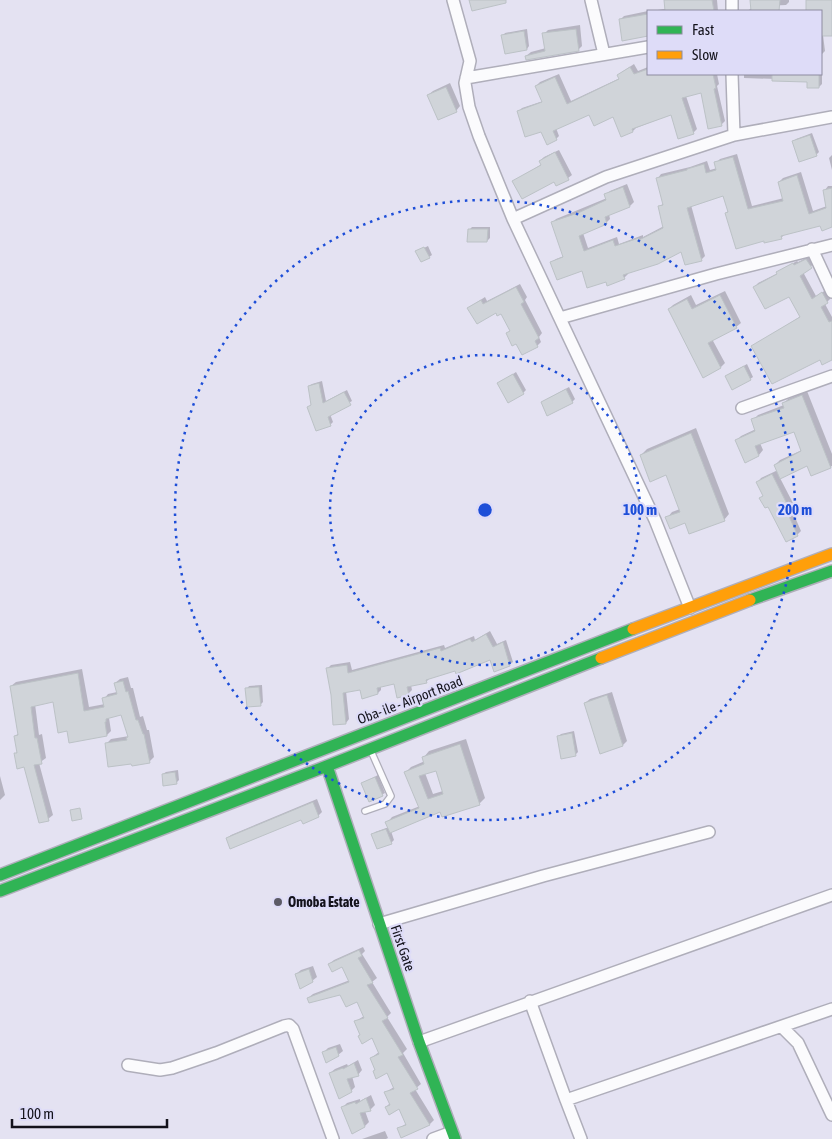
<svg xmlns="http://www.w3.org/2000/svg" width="832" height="1139" font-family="'Asap Condensed',sans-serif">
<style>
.shadow{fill:#0003;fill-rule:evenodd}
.building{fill:#d0d4d9;stroke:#bcc2c6;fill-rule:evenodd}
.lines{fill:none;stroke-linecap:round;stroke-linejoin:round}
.lane-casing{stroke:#afaeba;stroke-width:8}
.street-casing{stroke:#afaeba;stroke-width:14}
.fast-casing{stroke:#afaeba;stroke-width:14}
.slow-casing{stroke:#afaeba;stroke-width:14}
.lane{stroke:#fbfbfd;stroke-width:5.5}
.street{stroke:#fbfbfd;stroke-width:11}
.fast{stroke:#30b455;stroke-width:11}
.slow{stroke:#ff9f0a;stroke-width:11}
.ring{fill:none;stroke:#1d4ed8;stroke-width:2.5;stroke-dasharray:2.5 5}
.poi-dot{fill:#5c5b66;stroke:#dedcf8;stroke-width:2}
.labels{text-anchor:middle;stroke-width:4.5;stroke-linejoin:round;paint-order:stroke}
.street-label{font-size:14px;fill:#13121b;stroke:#dedcf8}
.poi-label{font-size:14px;font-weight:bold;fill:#13121b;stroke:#dedcf8;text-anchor:start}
.centre{fill:#1d4ed8;stroke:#dedcf8;stroke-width:2.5}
.ring-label{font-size:15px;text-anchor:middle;font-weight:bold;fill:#1d4ed8;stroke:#dedcf8;stroke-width:4.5;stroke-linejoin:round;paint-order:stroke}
</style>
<rect width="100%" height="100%" fill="#e4e2f2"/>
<path class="shadow" d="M665 0H717L718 11H650L665 9Z
M752 0H789V2L786 5 765 6V11H747L752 8Z
M807 0H832V35H823L825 51 822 54V84L819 87 808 80 744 78V74H821V30H823L824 11H808Z
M648 11V35L623 39 620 20 624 16Z
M580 25 582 46 578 50 526 56 531 52 546 48 544 34 548 30Z
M527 29 529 46 527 49 503 36 505 33Z
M634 64 638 71 648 67V74H717L719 84 717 86 725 121 721 125 701 91 686 96 697 129 694 132 679 137 672 114 636 128 633 131 613 115 590 113 556 128 559 136 556 139 518 112 522 108 543 101 536 86 540 82 559 74 571 101 620 78 618 75 622 72Z
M450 83 460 106 456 111 428 95 433 91Z
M812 133 819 152 816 155 794 141 796 139Z
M559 150 572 175 568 178 557 184 555 180 514 181 542 164 540 161 544 157Z
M737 154 752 206 784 198 779 182 783 178 801 172 813 211 827 206 825 190 828 186H832V225L821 224 785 234 781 238 726 213 729 210 724 195 691 205 705 256 702 259 682 250 627 273 628 274 624 278 607 281 583 269 552 262 556 259 564 256 552 223 556 219 607 198 606 195 610 191 627 184 634 202 630 206 609 214 610 219 606 223 583 233 588 248 617 237 619 244 643 235V237L664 226 659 207 664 203 658 178 661 174 690 167 707 161 710 170 717 168 716 163 720 159Z
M832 155V170L829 158Z
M472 227H490V238L487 241 469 230Z
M428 246 432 255 429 257 418 251Z
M810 256 814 264 803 272 816 296 826 290 831 298 825 304 832 317V359L820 358 753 346 801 316 790 295 755 287 758 283 778 273 782 269 797 261 798 262Z
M520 284 527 297 525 300 542 333 539 337 541 342 537 346 517 343 507 334 511 330 502 313 468 308 485 297 487 301Z
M725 291 741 323 736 327 712 339 725 363 721 367 704 376 669 309 673 305 691 295 696 305Z
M747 364 753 377 750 379 726 376Z
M516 372 526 390 523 393 499 383Z
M322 381 326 401 347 390 352 401 330 414 333 422 330 425 308 407 313 404 309 386 312 384Z
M569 387 575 399 572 402H542Z
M807 391 832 454V466L830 467 808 464 780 478 794 505 791 508 801 531 797 535 764 495 758 482 761 478 778 470 775 465 780 460 802 450 794 430 760 443 763 450 759 455 736 441 741 436 756 429 753 420 758 415 784 405V403L788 399Z
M696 428 729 514 724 520 685 522 667 518 672 512 680 509 667 474 641 455 647 449Z
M490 631 497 644 506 640 513 662 509 665 491 658 430 678 426 682 411 685 412 690 408 694 395 683 381 686V690L378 693 361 688 346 691 349 719 346 723 332 695 327 669 331 665 350 662 352 670 444 645 445 648 474 636 475 640Z
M82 669 89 707 105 704 104 699 108 694 117 692 115 683 120 679 128 677 131 688H133L140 717 143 716 147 730H149L154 757 150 761 106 744 111 739 129 736 122 713 109 718 111 731 107 735 68 730 54 701 35 704 39 735 42 734 46 758 39 763 53 815 48 819 25 766 15 754 18 751 15 736 19 733 11 686 16 682Z
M262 685 263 702 260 705 247 689 249 686Z
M612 692 627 741 623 745 585 703 590 699Z
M574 731 578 752 575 755 559 736 561 734Z
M466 739 485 798 479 804 441 811 391 831 394 840 391 843 373 835 375 832 389 827 387 823 392 817 420 806 406 772 411 767 425 761 424 757 429 751ZM436 769 443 791 433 794 425 773Z
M178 770 179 780 176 783 163 774 166 772Z
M378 775 385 793 370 801 363 783Z
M0 776 5 795 0 800Z
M317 799 322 812 318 816 302 818 227 838 231 835Z
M363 947 365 951 362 954 377 978 372 982 391 1013 387 1017 407 1049 403 1053 421 1084 415 1089 434 1120 430 1124 402 1137 398 1129 407 1123 400 1107H386L390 1103 386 1092 394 1087 387 1071 377 1077 371 1058 379 1052 372 1037 361 1034 356 1021 364 1016 357 1000 341 994 308 998 313 994 350 980 343 965 329 964 334 960Z
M313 966 317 977 312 981 296 974 301 970Z
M340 1044 343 1051 338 1055 324 1052 328 1048Z
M358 1060 362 1070 358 1075 352 1076 355 1087 351 1091 330 1073 335 1069 347 1064 348 1066Z
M371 1095 375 1105 371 1109 365 1111 369 1122 365 1126 343 1107 347 1103 360 1099V1101Z
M385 1131 388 1138 386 1139H362Z"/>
<path class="building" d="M469 0H506V3L472 11Z
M664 0H712L714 11H665Z
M750 0H780L779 11H751Z
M806 0H832V36H821V11H806Z
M648 14V36L622 41 619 19Z
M576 29 579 51 526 60 525 56 545 51 542 33Z
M524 31 527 50 505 54 501 35Z
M630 67 634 74 648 69V74H713L716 88 714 89 722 126 708 129 701 93 682 98 694 134 678 139 671 115 632 129 633 132 621 137 613 117 594 126 589 115 553 131 557 140 547 145 541 132 525 137 517 111 542 102 535 86 555 77 567 104 619 79 617 75Z
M772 74H819V88H807V82L772 81Z
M446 87 457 112 438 120 427 95Z
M810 135 817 156 799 162 792 141Z
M555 152 569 180 556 186 554 182 522 199 512 181 541 165 539 161Z
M733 157 748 209 783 201 778 182 797 175 809 214 826 208 823 190 832 188V227L822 231 820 226 781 236 782 239 764 243V241L736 249 725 213 728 212 723 196 687 208 702 261 685 265 681 252 658 264 623 275 625 279 607 286 606 282 587 288 582 271 557 280 550 262 563 257 551 222 578 213 606 200 604 194 623 187 630 207 605 217 607 224 579 236 584 251 613 240 615 246 639 238V240L663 228 658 206 663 205 656 178 687 170V169L704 164 706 173 716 170 714 162Z
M468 229H488L487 242H467Z
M424 247 430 258 421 262 415 251Z
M806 259 812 268 800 276 812 299 822 292 828 303 821 307 829 322 832 321V360L822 365 820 360 772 384 751 346 800 317 789 297 765 309 753 287 777 274 776 272 793 263 794 265Z
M516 287 524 302 521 304 539 338 535 341 538 347 522 355 516 344 512 346 506 333 510 331 501 314 497 316 496 313 477 324 467 308 481 300 483 304Z
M720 295 737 328 708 343 721 368 703 378 668 309 687 299 692 309Z
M744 366 751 380 732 390 725 376Z
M513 374 524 394 508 403 497 383Z
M319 383 323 403 344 392 351 405 328 417 331 426 316 431 307 407 311 405 308 386Z
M566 389 573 403 547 416 541 402Z
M802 395 831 468 811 476 807 466 780 479 774 465 801 451 794 432 755 446 759 456 745 463 735 440 755 431 751 419 784 408 782 403Z
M691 433 725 521 689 534 685 523 670 529 665 517 680 512 666 475 650 482 640 455Z
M772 474 790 510 787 512 798 536 786 542 768 507 765 508 759 498 763 496 756 482Z
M486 634 493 647 503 642 510 666 494 672 490 660 456 674 455 671 426 680 427 683 407 687 409 695 397 698 394 684 377 688 378 694 362 699 360 690 343 693 346 724 333 725 331 695 326 668 347 665 348 673 440 648 441 651 470 639 472 642Z
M78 673 84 711 104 707 102 698 117 694 114 683 123 681 126 692 128 691 136 720H138L143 734H144L150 763 132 766 131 764 108 767 105 743 127 740 126 738 128 737 121 715 106 719V722H105L107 736 69 743 67 731 58 733 53 702 31 707 35 738H37L42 764 34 765 49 821 39 823 24 767 17 769 14 753H17L14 736 18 735 10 686Z
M259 687 261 706 247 707 245 688Z
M607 695 623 746 600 754 584 703Z
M572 733 576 756 561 759 557 736Z
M460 744 480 805 442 817 440 812 390 833 385 822 419 808 404 772 424 764 422 757ZM436 771 443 794 428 799 419 776Z
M175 772 177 784 163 786 162 774Z
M375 777 383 796 369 802 361 783Z
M313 802 319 817 303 824 301 820 230 849 226 838Z
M80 808 82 819 72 821 70 810Z
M386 829 392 844 377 849 371 834Z
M359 950 362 956 358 958 373 983 367 985 388 1018 382 1021 403 1055 398 1057 418 1089 410 1093 430 1125 401 1138 397 1128 406 1125 399 1109 389 1115 385 1107 390 1105 384 1092 394 1089 387 1073 376 1079 373 1071 375 1070 370 1058 379 1054 372 1038 362 1044 358 1036 360 1035 354 1021 364 1018 357 1002 346 1007 340 995 309 1003 307 998 349 982 342 967 332 972 328 964Z
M309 969 313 982 300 989 295 974Z
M336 1047 339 1056 326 1063 322 1052Z
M354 1063 359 1076 347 1079 352 1092 339 1099 329 1073 343 1068V1069Z
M366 1098 371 1111 360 1113 365 1127 352 1134 341 1107 355 1102 356 1104Z"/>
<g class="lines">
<defs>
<path id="lane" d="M365 811 385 804 391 796 371 751"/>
<path id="street" d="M453 0 470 61 465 83 469 107 479 136 513 219 655 520 690 608
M591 0 604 54
M732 11V0
M732 74 734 135
M466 78 648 47
M513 219 606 177 734 135 832 117
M812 249 832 292
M560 318 716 274 832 245
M742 408 832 376
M379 924 543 876 709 832
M530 1001 566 1100 832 1009
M782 1027 798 1043 832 1115
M419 1042 832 895
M128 1065 160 1070 172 1068 216 1053 284 1026 289 1025 293 1029 333 1139
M566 1100 581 1139
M433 1139 452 1132"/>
<path id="fast" d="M750 600 832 571
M327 766 419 1042 455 1139
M0 875 633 629
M0 891 327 766 601 658"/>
<path id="slow" d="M633 629 832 554
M601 658 750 600"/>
</defs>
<use href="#lane" class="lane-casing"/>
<use href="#street" class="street-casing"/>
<use href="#fast" class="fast-casing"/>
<use href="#slow" class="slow-casing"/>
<use href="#lane" class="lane"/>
<use href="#street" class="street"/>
<use href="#fast" class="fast"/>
<use href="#slow" class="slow"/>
</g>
<g class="ring">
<circle cx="485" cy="510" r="155"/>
<circle cx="485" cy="510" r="310"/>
</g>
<circle class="poi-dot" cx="278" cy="902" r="5"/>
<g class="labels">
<g class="street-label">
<text transform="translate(410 700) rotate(-21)" y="5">Oba- ile - Airport Road</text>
<text transform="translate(403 948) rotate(71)" y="5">First Gate</text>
</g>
<g class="poi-label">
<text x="288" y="907">Omoba Estate</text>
</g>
</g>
<circle cx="485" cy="510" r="8" class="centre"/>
<g class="ring-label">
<text x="640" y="515">100 m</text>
<text x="795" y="515">200 m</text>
</g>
<rect x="647" y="10" width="175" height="65" fill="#dedcf8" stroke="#8d8ba0"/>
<rect x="657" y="26" width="25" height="8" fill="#30b455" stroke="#8d8ba0"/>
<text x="692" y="35" font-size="15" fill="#13121b">Fast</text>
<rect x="657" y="51" width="25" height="8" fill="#ff9f0a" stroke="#8d8ba0"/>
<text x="692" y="60" font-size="15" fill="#13121b">Slow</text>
<path d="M12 1119v8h155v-8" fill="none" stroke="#13121b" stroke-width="2.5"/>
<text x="20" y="1119" font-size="15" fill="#13121b" stroke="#dedcf8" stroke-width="4" paint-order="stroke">100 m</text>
</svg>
